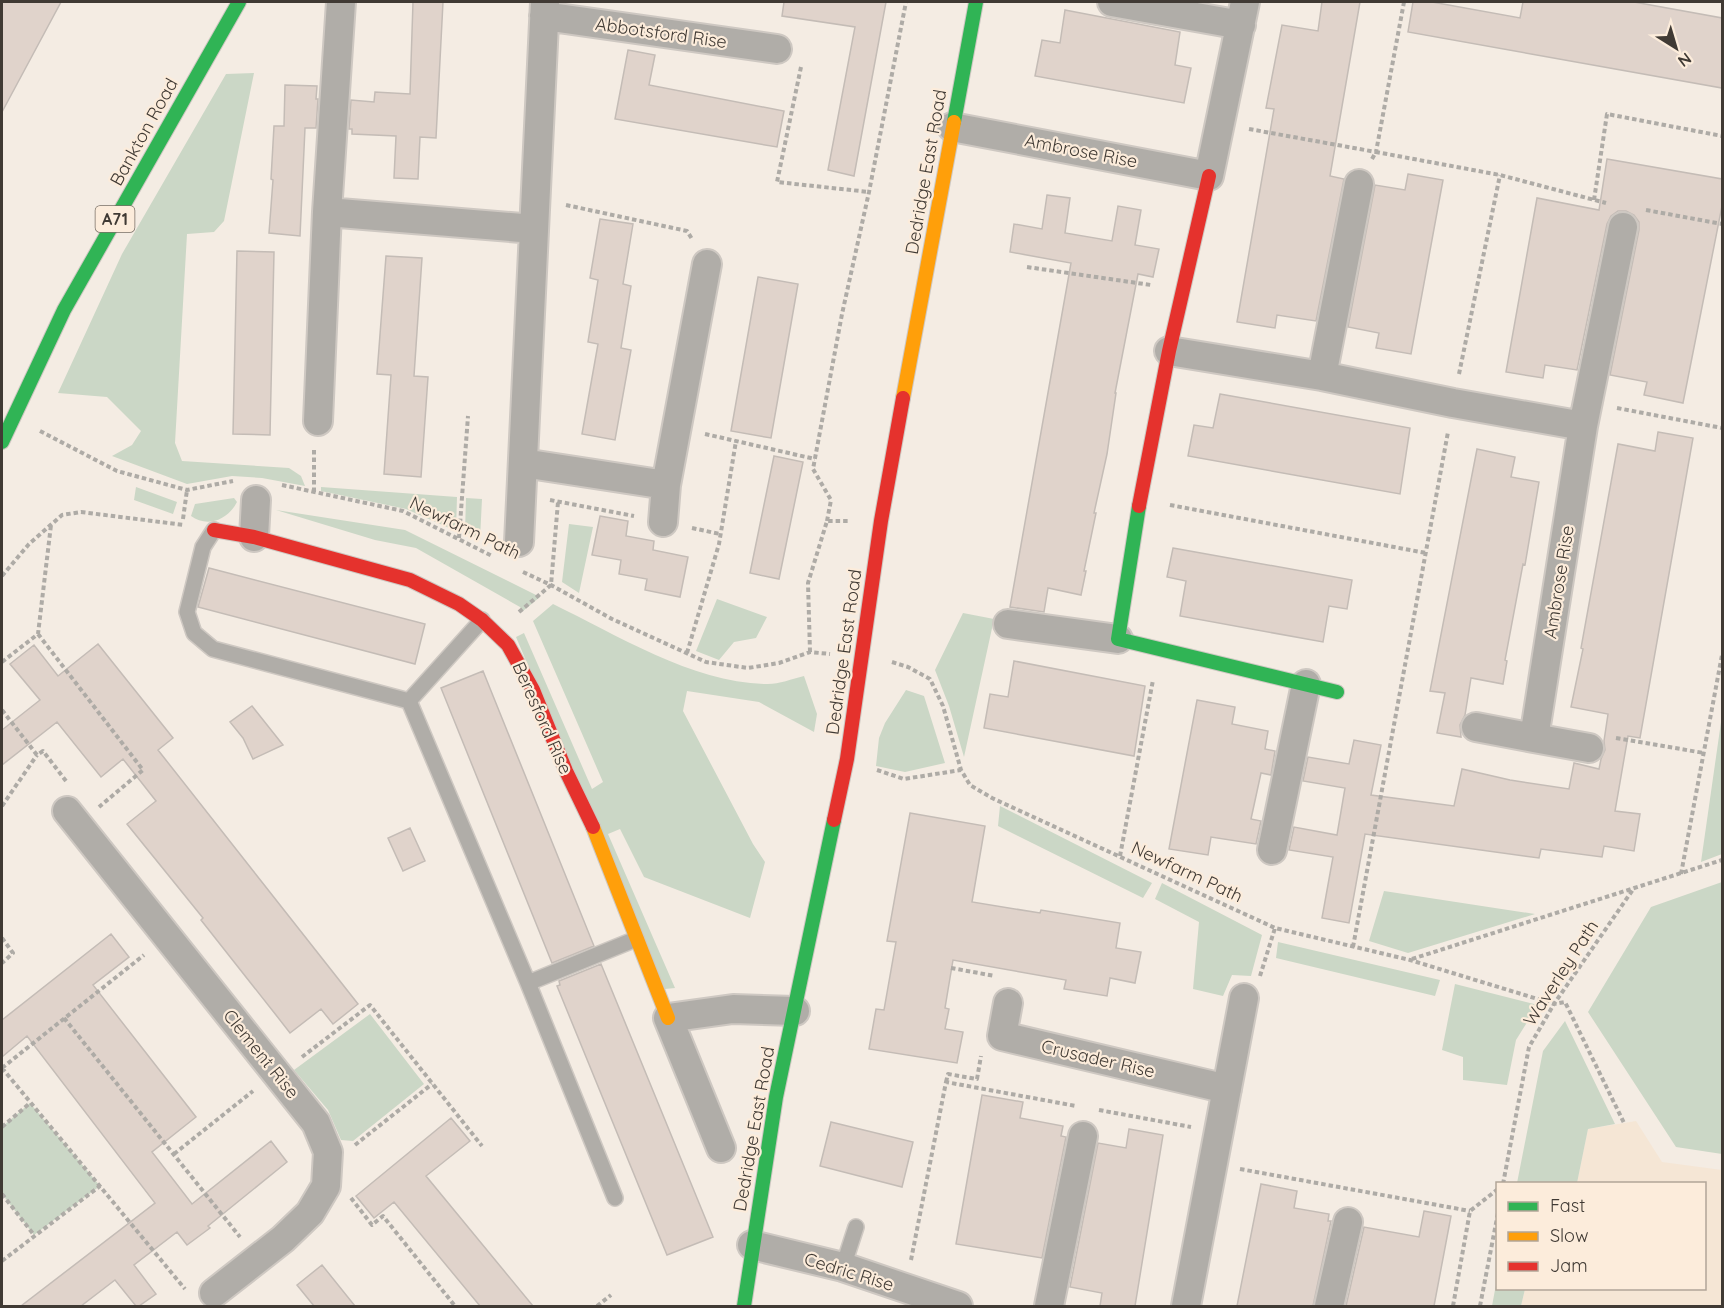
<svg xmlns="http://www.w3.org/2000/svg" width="1724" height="1308" font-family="Quicksand,sans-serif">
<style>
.built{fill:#f5e6d5}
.green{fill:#cbd7c6}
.building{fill:#e0d3cb;stroke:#c4bcb6;stroke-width:1.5}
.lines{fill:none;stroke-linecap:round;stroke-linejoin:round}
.lane-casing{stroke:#cec8c2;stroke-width:18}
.street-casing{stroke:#cec8c2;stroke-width:32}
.fast-casing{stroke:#cec8c2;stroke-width:16}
.slow-casing{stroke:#cec8c2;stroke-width:16}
.jam-casing{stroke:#cec8c2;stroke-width:16}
.path{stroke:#aeaba6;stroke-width:4;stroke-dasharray:4.5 3;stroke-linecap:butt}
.lane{stroke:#b0ada8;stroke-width:15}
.street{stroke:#b0ada8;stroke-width:28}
.fast{stroke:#30b455;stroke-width:14}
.slow{stroke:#ff9f0a;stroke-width:14}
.jam{stroke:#e5322d;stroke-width:14}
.labels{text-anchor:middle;stroke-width:4.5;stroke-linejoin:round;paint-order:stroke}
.shield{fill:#fcecdb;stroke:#786f66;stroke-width:1.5}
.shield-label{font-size:16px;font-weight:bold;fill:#403a34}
.street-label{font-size:18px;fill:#403a34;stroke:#fcecdb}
</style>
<rect width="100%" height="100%" fill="#f4ece3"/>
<path class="built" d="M1636 1121 1662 1162 1722 1170V1306H1521L1525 1289 1704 1288V1184L1577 1183 1588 1129Z"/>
<path class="green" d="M254 73 224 221 214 232 187 234 175 443 182 461 289 468 301 476 305 486 262 478 232 476 187 484 112 456 132 445 141 431 107 397 58 393 122 254 226 74Z
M136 487 177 502 173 514 134 500Z
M321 487 457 497 456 531 406 509 321 491Z
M234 498 237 502C228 520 207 528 191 516L195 504Z
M466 498 482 499 480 539 465 532Z
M276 510 405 530 540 597 523 611 520 607 416 548 375 540Z
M569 524 593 527 579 593 562 582Z
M717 599 767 617 756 638 734 642 719 660 696 651Z
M553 604C617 635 695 684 768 684 779 684 792 679 804 676L817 714 814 732 759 702 687 691 683 711 753 844 765 862 750 918 644 877 620 829 608 834 675 988 665 989 516 637 524 633 592 789 603 782 533 621Z
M963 613 994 619 964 757 949 706 935 670Z
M906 690 924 696 945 763 905 772 876 766 879 738 885 723Z
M1722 715V854L1701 862Z
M1000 806 1152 883 1143 898 998 826Z
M1722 882V1154L1676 1147 1588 1012 1651 907Z
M1162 883 1262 935 1251 976 1232 975 1223 996 1193 989 1199 922 1155 899Z
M1384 891 1535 914 1408 953 1369 941Z
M1278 942 1440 980 1435 996 1276 958Z
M1455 984 1538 1005 1516 1040 1507 1085 1463 1080V1057L1442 1050Z
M370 1014 424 1084 353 1141 341 1140 328 1110 294 1070Z
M1565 1021 1615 1124 1588 1129 1577 1183H1517L1543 1051Z
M30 1103 100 1186 34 1235 2 1194V1127Z
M1497 1279 1498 1288 1525 1289 1521 1306H1492Z"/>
<path class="building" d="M2 2H61L2 112Z
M413 2H443L436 138 420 137 418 179 394 178 396 136 352 134V129H349L351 100 374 102 375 92 410 94Z
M784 2H886L854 176 828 170 855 27 782 16Z
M1322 2H1360L1330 176 1344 179 1316 321 1277 315 1275 328 1237 322 1274 109 1266 108 1282 25 1318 31Z
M1413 2H1432L1520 18 1523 2H1634L1722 18V88L1408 32Z
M1065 10 1180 32 1175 65 1191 68 1184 103 1035 76 1042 40 1060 43Z
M628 50 655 55 649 85 784 111 777 147 615 119Z
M285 85 317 86 316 99H318L316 128H305L300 236 269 233 273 180 271 179 274 126H284Z
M1607 159 1722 179V206L1683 403 1644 395 1647 382 1610 375 1639 230V222L1634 215 1626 211H1618L1611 216 1607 224 1577 370 1545 365 1543 378 1506 372 1537 198 1599 210Z
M1408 174 1443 180 1411 354 1376 348 1379 333 1348 327 1375 185 1405 190Z
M1047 195 1070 198 1065 233 1112 241 1118 206 1141 210 1135 245 1159 249 1153 277 1138 274 1115 393H1116L1107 454 1094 513H1096L1084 571H1086L1081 595 1048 588 1044 612 1010 607 1071 263 1010 252 1014 224 1042 229Z
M600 219 633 224 623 284 631 286 621 348 631 350 615 440 582 434 598 344 588 342 598 280 590 278Z
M237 251 274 252 270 435 233 434Z
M386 256 422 258 414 376 428 377 421 477 384 474 391 375 377 374Z
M758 277 798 284 771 438 731 431Z
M1220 394 1410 428 1400 494 1188 456 1194 425 1213 428Z
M1658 432 1693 438 1640 738 1628 736 1615 811 1640 814 1634 851 1604 846 1602 857 1541 849 1539 858 1365 834 1349 923 1322 918 1333 857 1289 850 1294 827 1337 835 1345 788 1303 781 1308 757 1349 764 1354 740 1381 745 1371 795 1454 806 1462 769 1510 780 1569 789 1574 763 1599 769 1601 759 1605 750 1604 741 1608 714 1571 707 1583 649 1581 648 1618 444 1655 451Z
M1477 449 1515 457 1511 477 1539 482 1527 553 1525 565 1523 564 1505 660 1507 661 1503 684 1471 678 1465 715 1460 725 1461 737 1437 733 1445 693 1430 691Z
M774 456 803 462 779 579 750 573Z
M600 516 628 521 626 536 654 541 653 550 688 557 680 597 645 590 647 579 619 574 621 560 592 555Z
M1173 548 1352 580 1347 609 1329 606 1323 642 1180 616 1186 581 1167 577Z
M209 568 425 624 415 664 198 607Z
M98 644 173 738 158 750 358 1004 333 1024 321 1009 290 1033 276 1015 201 920 203 918 127 824 156 801 123 759 101 777 57 722 2 765V730L40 700 10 664 34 645 58 676Z
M1014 661 1145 686 1134 756 984 728 990 694 1008 697Z
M483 671 594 946 552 963 441 688Z
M1197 700 1235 707 1232 724 1268 731 1265 749 1275 751 1271 775 1261 773 1251 819 1261 821 1256 844 1211 837 1208 855 1169 849Z
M252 706 283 745 253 759 243 738 230 722Z
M910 813 985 826 972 902 1040 913 1041 910 1120 923 1116 948 1141 952 1135 983 1110 978 1107 996 1064 989 1066 980 953 960 945 1008 949 1009 945 1029 963 1032 957 1063 869 1049 876 1009 884 1010 896 942 887 941Z
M410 828 425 861 403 871 388 838Z
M111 934 129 957 93 985 196 1117 152 1152 192 1204 271 1141 287 1162 208 1226 210 1228 187 1245 177 1232 134 1265 156 1294 139 1306H136L115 1280 81 1306H21L155 1203 27 1036 2 1057V1020Z
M601 964 713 1237 667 1255 557 986 560 985 559 981Z
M982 1095 1023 1102 1020 1118 1063 1126 1061 1136 1066 1137 1042 1258 956 1244Z
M451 1118 470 1141 426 1176 533 1306H480L394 1202 374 1218 356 1196Z
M831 1122 913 1142 902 1187 820 1166Z
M1129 1129 1163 1135 1135 1306H1100L1102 1293 1070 1287 1098 1143 1126 1148Z
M1261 1184 1297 1191 1294 1208 1329 1214 1328 1221H1331L1313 1306H1237Z
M1424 1211 1451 1216 1434 1306H1346L1364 1227 1419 1237Z
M322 1265 355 1306H314L297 1285Z"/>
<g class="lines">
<defs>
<path id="lane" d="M214 530 203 547 187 612 194 633 213 649 409 701 528 983 615 1198
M409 701 482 620
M528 983 636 939
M843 1267 856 1227"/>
<path id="street" d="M1112 2 1241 25
M544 16 777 49
M952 127 1209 176 1245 2
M327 212 341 2
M1169 351 1322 376 1453 403 1583 426 1623 227
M1322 376 1359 184
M318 421 327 212 534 229
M1583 426 1534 738 1589 748
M523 463 666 485 707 264
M663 522 666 485
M254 537 256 500
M519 542 545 2
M1008 624 1118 639
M1476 727 1534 738
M67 811 316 1123 328 1152 326 1186 310 1213 283 1239 214 1293
M1272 850 1306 684
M1008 1003 1002 1036 1227 1089
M721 1148 668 1018 733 1009 795 1011
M752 1245 843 1267 958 1306
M1049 1306 1083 1136
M1186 1306 1244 998
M1329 1306 1348 1222"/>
<path id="fast" d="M954 122 976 2
M2 442 64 310 239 2
M1139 506 1118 639 1337 692
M744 1306 776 1097 834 820"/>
<path id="slow" d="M903 398 954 122
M593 827 668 1018"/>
<path id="jam" d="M1139 506 1169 351 1209 176
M214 530 254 537 410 580 459 604 482 620 508 645 533 690 566 771 593 827
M834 820 847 759 881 521 903 398"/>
</defs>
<use href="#lane" class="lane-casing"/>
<use href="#street" class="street-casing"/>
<use href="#fast" class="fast-casing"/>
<use href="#slow" class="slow-casing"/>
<use href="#jam" class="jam-casing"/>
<path class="path" d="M801 67 777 182 869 192
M1249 129 1376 152 1404 2
M1372 159 1376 152 1500 175 1606 203
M1594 200 1607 114 1722 136
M566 205 687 231 692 239
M1646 210 1722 224
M1027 267 1151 285
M1459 374 1500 175
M1617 408 1722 428
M40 431 117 471 187 490 233 481
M705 434 815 459
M282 485 403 511 492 556
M314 492V448
M550 500 634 516
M1170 505 1426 553
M183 519 187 490
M827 521 831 500 813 469 842 314 869 192 906 2
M692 528 720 534
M459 538 468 416
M523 572 551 585 612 619 706 662 748 668 779 663 810 652 830 654
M2 576 29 544 62 515 81 512 184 525
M519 612 551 585 558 502
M38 634 143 770 99 807
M810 652 808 583 827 521H849
M687 653 719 544 736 441
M2 662 38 634 51 525
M892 662 908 667 930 679 943 706 961 770 970 785 992 798 1275 928 1410 960 1554 1004 1565 1002 1624 1123
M2 710 37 755 43 751 66 781
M1616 738 1704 753
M877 770 904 779 961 770
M2 806 37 755
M1120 856 1153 680
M1681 874 1722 655
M2 938 13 953 2 963
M1353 947 1448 432
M1412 959 1722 860
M951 968 995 976
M1260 976 1275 928
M64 1018 240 1237
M302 1057 370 1005 482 1146
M2 1068 185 1289
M2 1068 144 955
M946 1082 948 1074 977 1079 981 1056
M1099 1110 1191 1127
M2 1127 30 1103
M355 1145 432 1084
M174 1154 253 1091
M1240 1169 1470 1211
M1503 1184 1529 1047 1554 1004 1634 888
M2 1194 34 1235
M351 1198 372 1225 383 1216 455 1306
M911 1260 946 1082 1076 1106
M2 1261 100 1186
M597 1306 611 1295
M1453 1306 1470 1211 1498 1189
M1480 1306 1498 1213"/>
<use href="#lane" class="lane"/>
<use href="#street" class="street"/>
<use href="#fast" class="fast"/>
<use href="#slow" class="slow"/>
<use href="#jam" class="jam"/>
</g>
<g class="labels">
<rect class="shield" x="95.5" y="206" width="39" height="26" rx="4.5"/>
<g class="shield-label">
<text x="115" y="225">A71</text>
</g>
<g class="street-label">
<text transform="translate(661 33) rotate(8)" y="6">Abbotsford Rise</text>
<text transform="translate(144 132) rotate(-61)" y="6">Bankton Road</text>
<text transform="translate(1081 151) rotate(11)" y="6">Ambrose Rise</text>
<text transform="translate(926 172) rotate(-80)" y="6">Dedridge East Road</text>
<text transform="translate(465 528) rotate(26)" y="6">Newfarm Path</text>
<text transform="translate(1559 582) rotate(-81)" y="6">Ambrose Rise</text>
<text transform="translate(844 652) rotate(-82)" y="6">Dedridge East Road</text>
<text transform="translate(542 718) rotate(66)" y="6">Beresford Rise</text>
<text transform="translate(1187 872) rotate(25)" y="6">Newfarm Path</text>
<text transform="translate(1561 973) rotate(-57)" y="6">Waverley Path</text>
<text transform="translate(261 1054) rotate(51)" y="6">Clement Rise</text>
<text transform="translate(1098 1059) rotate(13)" y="6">Crusader Rise</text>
<text transform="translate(754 1129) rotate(-80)" y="6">Dedridge East Road</text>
<text transform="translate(849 1272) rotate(17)" y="6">Cedric Rise</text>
</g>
</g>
<rect width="1724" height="1308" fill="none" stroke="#403a34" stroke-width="6"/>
<rect x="1496" y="1182" width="210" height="108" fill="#fcecdb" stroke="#b1a598" stroke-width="1.5"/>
<rect x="1508" y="1202" width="30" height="9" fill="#30b455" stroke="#b1a598" stroke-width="1.5"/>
<text x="1550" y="1212" font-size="18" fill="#403a34">Fast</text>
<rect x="1508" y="1232" width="30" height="9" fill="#ff9f0a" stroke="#b1a598" stroke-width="1.5"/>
<text x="1550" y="1242" font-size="18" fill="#403a34">Slow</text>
<rect x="1508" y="1262" width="30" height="9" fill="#e5322d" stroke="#b1a598" stroke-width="1.5"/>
<text x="1550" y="1272" font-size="18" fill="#403a34">Jam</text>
<g transform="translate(1676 48) rotate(143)" stroke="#fcecdb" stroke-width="4.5" paint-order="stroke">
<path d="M0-4.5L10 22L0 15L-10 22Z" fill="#403a34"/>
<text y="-9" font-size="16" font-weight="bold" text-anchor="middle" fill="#403a34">N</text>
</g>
</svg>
